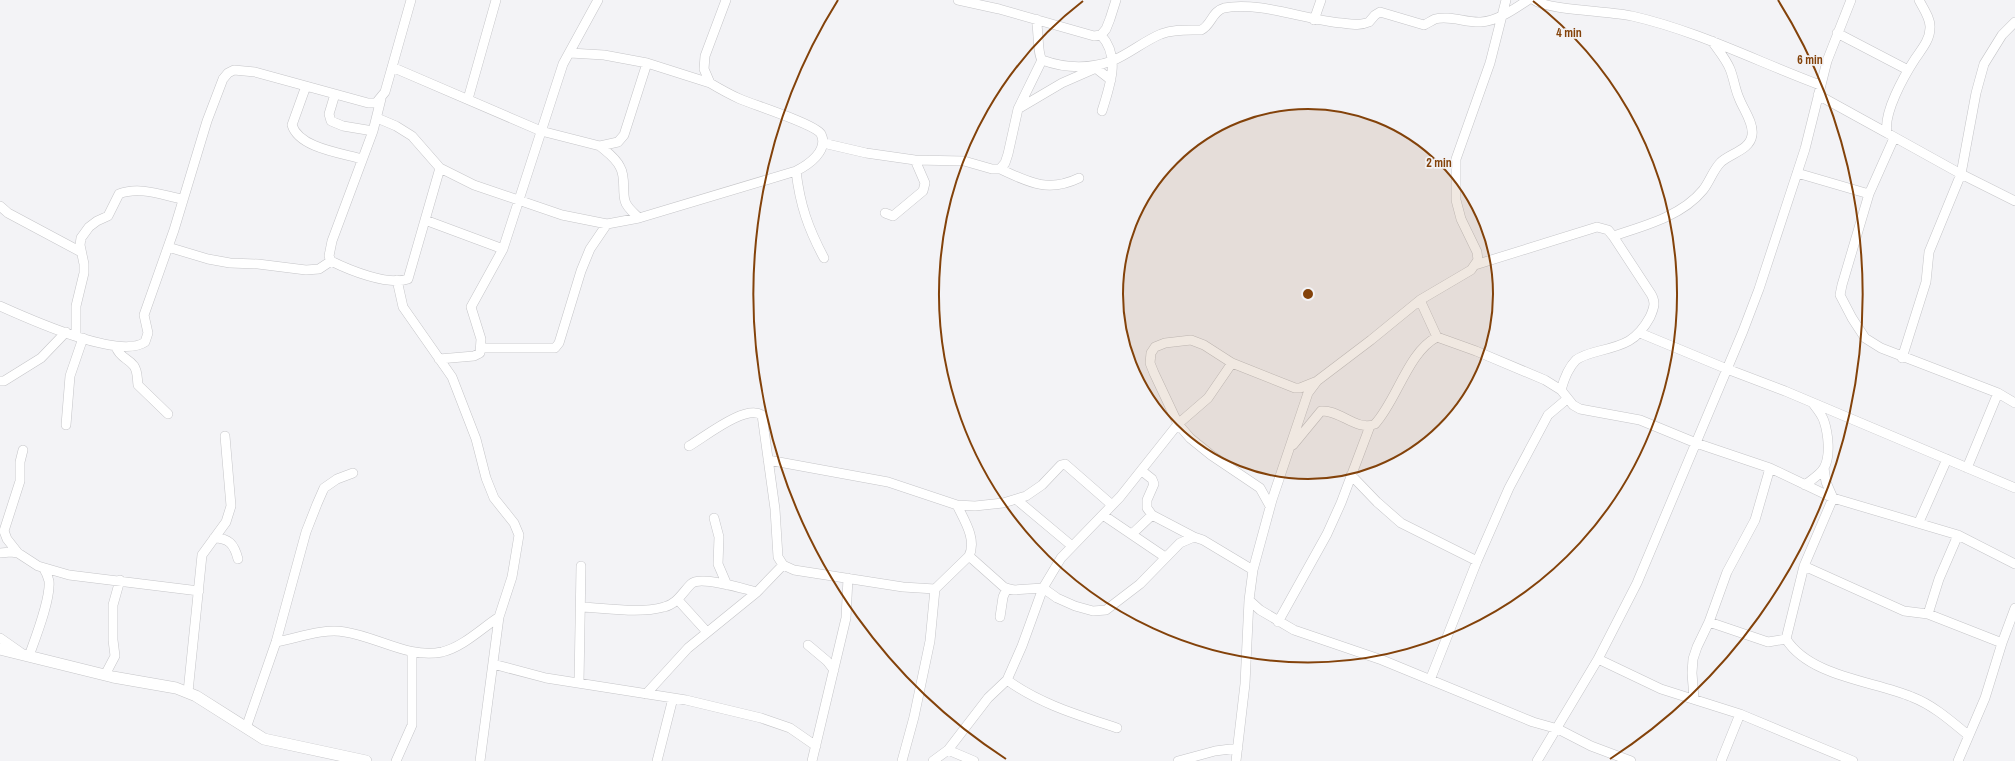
<svg xmlns="http://www.w3.org/2000/svg" width="2015" height="761" font-family="'Archivo Narrow',sans-serif">
<style>
.lines{fill:none;stroke-linecap:round;stroke-linejoin:round}
.minor-casing{stroke:#c5c5c8;stroke-width:10}
.tertiary-casing{stroke:#c5c5c8;stroke-width:12}
.minor{stroke:#fff;stroke-width:9}
.tertiary{stroke:#fff;stroke-width:11}
.ring{fill:none;stroke:#83420a;stroke-width:2}
.centre{fill:#83420a;stroke:#f3f3f6;stroke-width:2}
.ring-label{font-size:12px;text-anchor:middle;font-weight:bold;fill:#83420a;stroke:#f3f3f6;stroke-width:3.5;stroke-linejoin:round;paint-order:stroke}
</style>
<rect width="100%" height="100%" fill="#f3f3f6"/>
<g class="lines">
<defs>
<path id="minor" d="M958 0 999 9 1094 36 1101 35 1106 29 1110 19 1116 0
M1534 0C1547 10 1611 11 1632 16 1698 31 1758 62 1820 85
M1919 0C1923 8 1931 19 1930 28 1930 40 1921 50 1915 59 1904 76 1883 113 1887 133L1961 174 2015 201
M1036 19C1039 30 1037 53 1042 60 1064 68 1089 69 1112 61 1129 54 1144 41 1161 34 1174 29 1188 30 1201 30 1211 26 1212 11 1224 8 1259 1 1306 20 1342 23 1351 24 1360 26 1369 22L1375 15 1380 12 1424 25C1428 23 1431 21 1435 19 1450 15 1466 23 1481 22 1498 21 1514 9 1528 0
M1314 20 1321 0
M1837 33 1908 70
M1101 35C1121 57 1110 85 1102 111
M570 53 604 55 647 63 710 83
M1093 66 1111 80
M392 67 541 131 600 146 618 142 624 135 647 63
M306 86 292 125C299 148 341 153 362 159
M335 94 329 114 331 121 343 126 373 131
M1818 95 1887 133
M381 99 373 131 332 241 329 256 331 261C349 270 388 286 408 279L440 168
M468 99 496 0
M1018 109 1062 83 1094 69
M377 118 396 126 412 136 440 168 474 185 562 215 607 224 639 218 796 171C808 165 829 151 821 134 815 124 754 105 740 99 729 94 720 89 710 83L704 69 705 56 726 0
M1894 138 1869 194 1842 285 1840 295 1852 318 1865 338 1881 348 1998 393 2015 403
M823 143 866 153 915 160 964 161 992 169H1000L1005 163 1008 154 1018 109 1042 60
M600 146C607 152 616 158 620 167 626 177 622 190 625 201 627 208 634 213 639 218
M1000 169C1028 182 1048 193 1079 178
M796 171C800 205 808 228 824 258
M1797 173 1869 194
M0 206 8 213 81 252
M885 213 893 216 923 191 925 183 915 160
M425 220 503 249
M1613 236C1644 226 1682 216 1703 190 1710 181 1713 170 1721 162 1731 153 1750 150 1752 135 1754 123 1743 109 1739 98 1735 89 1734 79 1730 69 1726 59 1718 50 1712 41
M168 247 208 259 230 263 258 264 306 270 319 269 331 261
M1475 265 1597 227 1608 230 1613 236 1651 294C1656 302 1654 308 1650 317 1637 341 1624 345 1599 351 1591 353 1583 355 1576 360 1568 368 1564 379 1561 390
M397 280 403 307 452 377 476 439 486 478 494 498 514 523 519 535 512 577 499 617 480 761
M1420 300 1437 337
M0 306C29 319 119 360 145 342L148 333 144 315 174 230 207 121 223 79 228 73 234 70 255 72 368 103H376L385 92 411 0
M1640 333 1727 369 1785 391 2015 488
M76 335V306L84 273V264L80 245 81 238 89 227 97 221 108 216 119 194C139 186 162 195 182 199
M116 347C120 358 128 358 134 366 138 372 137 378 138 385L168 414
M482 348H555L559 343 581 271 590 249 607 224
M1902 358 1926 282 1929 252 1961 174 1976 93 1984 64 2002 35 2015 22
M439 359 474 356 480 353 481 339 471 307 503 249 563 64 598 0
M0 381H4L41 358 66 332
M66 425 70 376 83 338
M1293 445 1321 411C1339 409 1357 432 1375 424 1397 400 1408 352 1437 337L1476 351 1545 380 1561 390 1573 405 1580 409 1640 420 1696 443 1770 468 1833 498 1958 535 2015 564
M689 446C705 437 745 404 762 415L775 509 778 557 783 565 794 570 903 587 935 589 969 556C977 539 964 520 957 505
M768 460 888 482 957 505 975 506 1003 503 1026 496 1042 485 1061 465 1065 464 1112 505
M1824 468 1826 482 1833 498 1804 566 1786 639C1810 677 1874 681 1912 697 1933 705 1951 721 1968 735
M1967 468 1998 393
M1142 471 1152 479 1154 484 1147 500V508L1152 515 1194 537
M1351 475 1377 502 1401 523 1477 561
M1805 485C1811 480 1820 475 1824 468 1831 456 1828 433 1824 421 1822 415 1818 410 1814 405
M1017 500 1072 546
M1270 506 1260 488 1211 455 1190 438 1178 424 1154 373 1150 363 1151 353 1155 347 1165 343 1191 340 1204 345 1232 363 1295 388H1300L1315 382
M1103 515 1165 557
M714 518 719 537 718 564 727 585
M1919 522 1947 459
M1132 534 1152 515
M214 538C229 538 234 544 238 559
M0 553 11 552 18 553 38 566 69 575 199 591
M18 553 7 539 4 531 20 481V462L23 450
M969 556 1005 588 1014 590 1043 588 1057 598 1075 606 1093 611 1106 610 1140 584 1180 543 1194 537 1203 540 1253 570
M1804 566 1904 611 1928 614 2002 643
M678 600 707 632
M1249 600 1260 610 1294 630 1382 660 1533 722 1558 729 1591 746 1631 761
M581 607C607 608 638 614 664 607 677 604 682 593 691 584 700 575 744 589 757 592
M1928 614 1939 579 1958 535
M1000 617 1003 597 1007 588
M1278 622 1327 534 1341 503 1370 426
M1709 622 1768 642 1786 639
M0 638 20 652
M276 642C298 638 323 628 345 632 378 637 409 659 442 652 463 647 482 628 499 617
M808 645 827 661 834 670
M29 656C35 639 51 599 49 581 48 577 46 572 44 569
M1598 659 1661 689 1740 714 1853 761
M493 664 546 678 686 700 761 718 790 728 816 746
M105 675 115 656 113 640V605L120 580
M1007 680C1040 704 1078 715 1117 728
M1430 680 1477 561 1509 488 1548 415 1567 399
M579 683 581 566
M188 692 202 555 226 522 231 506 225 436
M646 694 688 648 757 592 783 565
M1694 699 1692 673 1693 659 1697 647 1709 622 1727 572 1755 520 1770 468
M246 728 276 642 306 532 317 504 324 488 337 479 353 473
M948 750 974 761
M396 761 412 725V652
M657 761 673 698
M812 761 846 618 848 578
M902 761 914 717 930 641 935 589
M933 761 948 750 988 698 1007 680 1022 646 1043 588 1061 558 1120 497 1178 424 1208 398 1232 363
M1178 761 1215 751 1238 748
M1236 761 1245 684 1249 600 1253 570 1272 500 1308 393 1317 381 1371 340 1420 300 1471 270 1478 260 1477 252 1461 219 1456 200V159L1490 63 1506 0
M1537 761 1598 659 1637 583 1743 331 1759 289 1805 149 1827 61 1851 0
M1721 761 1740 714
M1958 761 1985 698 2002 643 2015 608"/>
<path id="tertiary" d="M0 649 113 677 176 688 196 696 264 739 366 761"/>
</defs>
<use href="#minor" class="minor-casing"/>
<use href="#tertiary" class="tertiary-casing"/>
<use href="#minor" class="minor"/>
<use href="#tertiary" class="tertiary"/>
</g>
<circle cx="1308" cy="294" r="185" fill="#83420a" fill-opacity=".12"/>
<g class="ring">
<circle cx="1308" cy="294" r="185"/>
<path d="M1533 1A369 369 0 1 1 1083 1"/>
<path d="M1006 759A554 554 0 0 1 838 0M1778 0A554 554 0 0 1 1610 759"/>
</g>
<circle cx="1308" cy="294" r="6" class="centre"/>
<g class="ring-label">
<text x="1569" y="37">4 min</text>
<text x="1810" y="64">6 min</text>
<text x="1439" y="167">2 min</text>
</g>
</svg>
